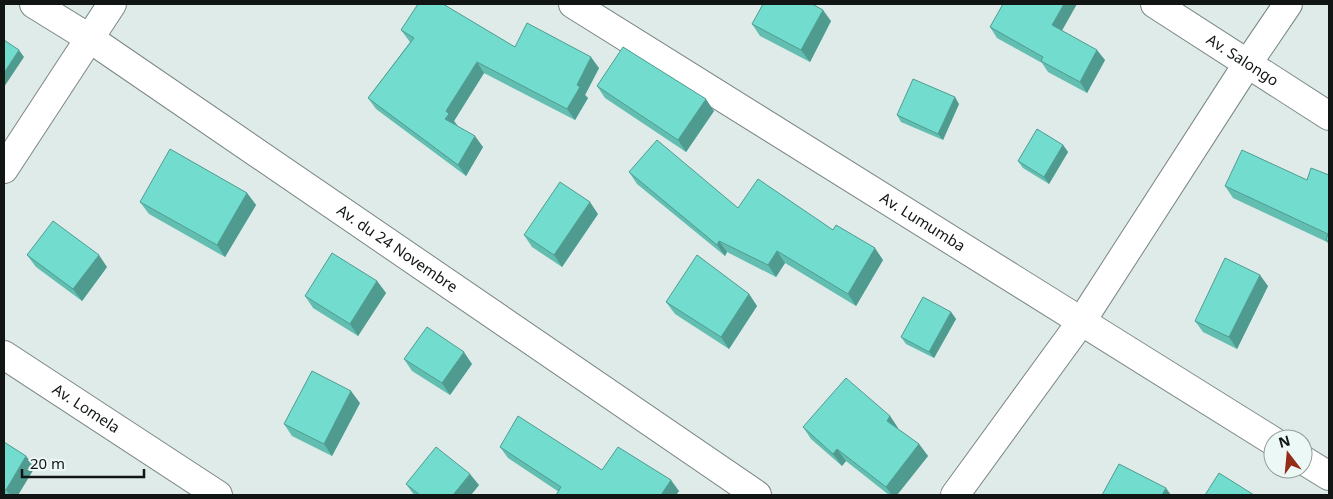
<svg xmlns="http://www.w3.org/2000/svg" width="1333" height="499" font-family="'Noto Sans',sans-serif">
<style>
.lines{fill:none;stroke-linecap:round;stroke-linejoin:round}
.minor-casing{stroke:#7b8684;stroke-width:30}
.minor{stroke:#fff;stroke-width:28}
.wall{fill:#62beb1}
.shaded-wall{fill:#509b90}
.building{fill:#72ddce;stroke:#509b90}
.labels{text-anchor:middle;stroke-width:4;stroke-linejoin:round;paint-order:stroke}
.street-label{font-size:15px;fill:#111514;stroke:#ecf8f5}
</style>
<rect width="100%" height="100%" fill="#deebe8"/>
<g class="lines">
<defs>
<g id="minor">
<path id="s1" d="M34 4 89 38 757 495"/>
<path id="s2" d="M573 4 1273 441"/>
<path id="s3" d="M1155 4 1329 116"/>
<path d="M4 169 112 4"/>
<path id="s4" d="M4 355 218 495"/>
<path d="M1303 460 1329 476"/>
<path d="M955 495 1081 322 1248 63 1288 4"/>
</g>
</defs>
<use href="#minor" class="minor-casing"/>
<use href="#minor" class="minor"/>
</g>
<path class="wall" d="M831 21 810 62 760 36 752 24Z
M990 27 1062 31 1105 60 1087 93 1048 72 1042 63 997 38Z
M401 30 515 47 599 68 585 95 588 98 575 120 484 73 454 121 457 125 483 147 466 176 376 109 368 98 410 42Z
M597 86 714 111 686 152 605 98Z
M959 104 943 140 901 122 897 115Z
M1063 145 1068 152 1049 184 1023 168 1018 161Z
M629 172 738 208 833 230 883 260 856 306 785 263 776 277 727 252 725 256 637 184Z
M1329 175V245L1327 242 1233 198 1225 186 1307 180Z
M247 193 256 205 225 257 149 214 140 202Z
M598 214 562 267 532 247 524 235Z
M27 255 107 267 82 301 36 267Z
M377 281 386 293 358 336 313 308 305 296Z
M1268 286 1237 349 1203 332 1195 321Z
M749 294 757 306 729 349 675 314 666 302Z
M951 312 956 319 934 358 906 344 901 337Z
M404 359 472 364 450 395 412 371Z
M360 403 332 456 292 436 284 424Z
M890 416 898 428V429L919 444 928 456 897 495H889L846 461 842 466 811 439 803 427Z
M4 442 35 467 18 495H4Z
M500 447 602 470 679 491 676 495H556L559 492 508 458Z
M406 484 479 485 471 495H414Z"/>
<path class="shaded-wall" d="M1064 4H1077L1059 36 1052 25Z
M823 10 831 21 810 62 801 50Z
M19 50 24 57 4 87V73Z
M1097 50 1105 60 1087 93 1080 82Z
M591 57 599 68 585 95 588 98 575 120 567 109 577 85Z
M477 62 484 73 454 121 457 125 445 119 446 111Z
M955 97 959 104 943 140 938 134Z
M706 99 714 111 686 152 678 140Z
M475 136 483 147 466 176 458 165Z
M1063 145 1068 152 1049 184 1044 177Z
M247 193 256 205 225 257 217 245Z
M590 202 598 214 562 267 554 255Z
M719 241 727 252 725 256 717 245Z
M875 248 883 260 856 306 848 294Z
M777 251 785 263 776 277 768 265Z
M99 255 107 267 82 301 73 289Z
M1260 275 1268 286 1237 349 1229 337Z
M377 281 386 293 358 336 350 324Z
M749 294 757 306 729 349 721 337Z
M951 312 956 319 934 358 929 352Z
M464 352 472 364 450 395 442 383Z
M351 391 360 403 332 456 324 444Z
M890 416 898 428 895 433 887 421Z
M919 444 928 456 897 495H892L886 487Z
M837 449 846 461 842 466 833 454Z
M26 456 35 467 18 495H10L6 490Z
M470 474 479 485 471 495H453Z
M671 480 679 491 676 495H661Z
M1166 488 1171 495H1162Z"/>
<path class="building" d="M418 4H443L515 47 527 23 591 57 577 85 580 87 567 109 477 62 446 111 449 114 445 119 475 136 458 165 368 98 414 38 401 30Z
M763 4H812L823 10 801 50 752 24Z
M1003 4H1064L1052 25 1097 50 1080 82 1041 61 1043 57 990 27Z
M4 40 19 50 4 73Z
M623 47 706 99 678 140 597 86Z
M913 79 955 97 938 134 897 115Z
M1037 129 1063 145 1044 177 1018 161Z
M657 140 738 208 758 179 833 230 836 225 875 248 848 294 777 251 768 265 719 241 717 245 629 172Z
M170 149 247 193 217 245 140 202Z
M1242 150 1307 180 1311 168 1329 175V242L1326 240 1328 234 1225 186Z
M560 182 590 202 554 255 524 235Z
M53 221 99 255 73 289 27 255Z
M332 253 377 281 350 324 305 296Z
M697 255 749 294 721 337 666 302Z
M1225 258 1260 275 1229 337 1195 321Z
M923 297 951 312 929 352 901 337Z
M427 327 464 352 442 383 404 359Z
M312 371 351 391 324 444 284 424Z
M846 378 890 416 887 421 919 444 886 487 837 449 833 454 803 427Z
M518 416 602 470 618 447 671 480 661 495H556L561 487 500 447Z
M4 442 26 456 6 490 4 489Z
M436 447 470 474 453 495H420L406 484Z
M1119 464 1166 488 1162 495H1102Z
M1219 473 1254 495H1205Z"/>
<g class="labels">
<g class="street-label">
<text dy="5" stroke="none"><textPath href="#s3" startOffset="104">Av. Salongo</textPath></text>
<text dy="5" stroke="none"><textPath href="#s2" startOffset="412">Av. Lumumba</textPath></text>
<text dy="5" stroke="none"><textPath href="#s1" startOffset="438">Av. du 24 Novembre</textPath></text>
<text dy="5" stroke="none"><textPath href="#s4" startOffset="98">Av. Lomela</textPath></text>
</g>
</g>
<rect width="1333" height="499" fill="none" stroke="#111514" stroke-width="10"/>
<g transform="translate(1288 454) rotate(344)"><circle r="24" fill="#ecf8f5" stroke="#949d9b"/>
<path d="M0-4L9 19L0 12L-9 19Z" fill="#952c18"/>
<text y="-8" font-size="14" font-weight="bold" text-anchor="middle" fill="#111514">N</text>
</g>
<path d="M22 469v8h122v-8" fill="none" stroke="#111514" stroke-width="2.5"/>
<text x="30" y="469" font-size="15" fill="#111514" stroke="#ecf8f5" stroke-width="4" paint-order="stroke">20 m</text>
</svg>
